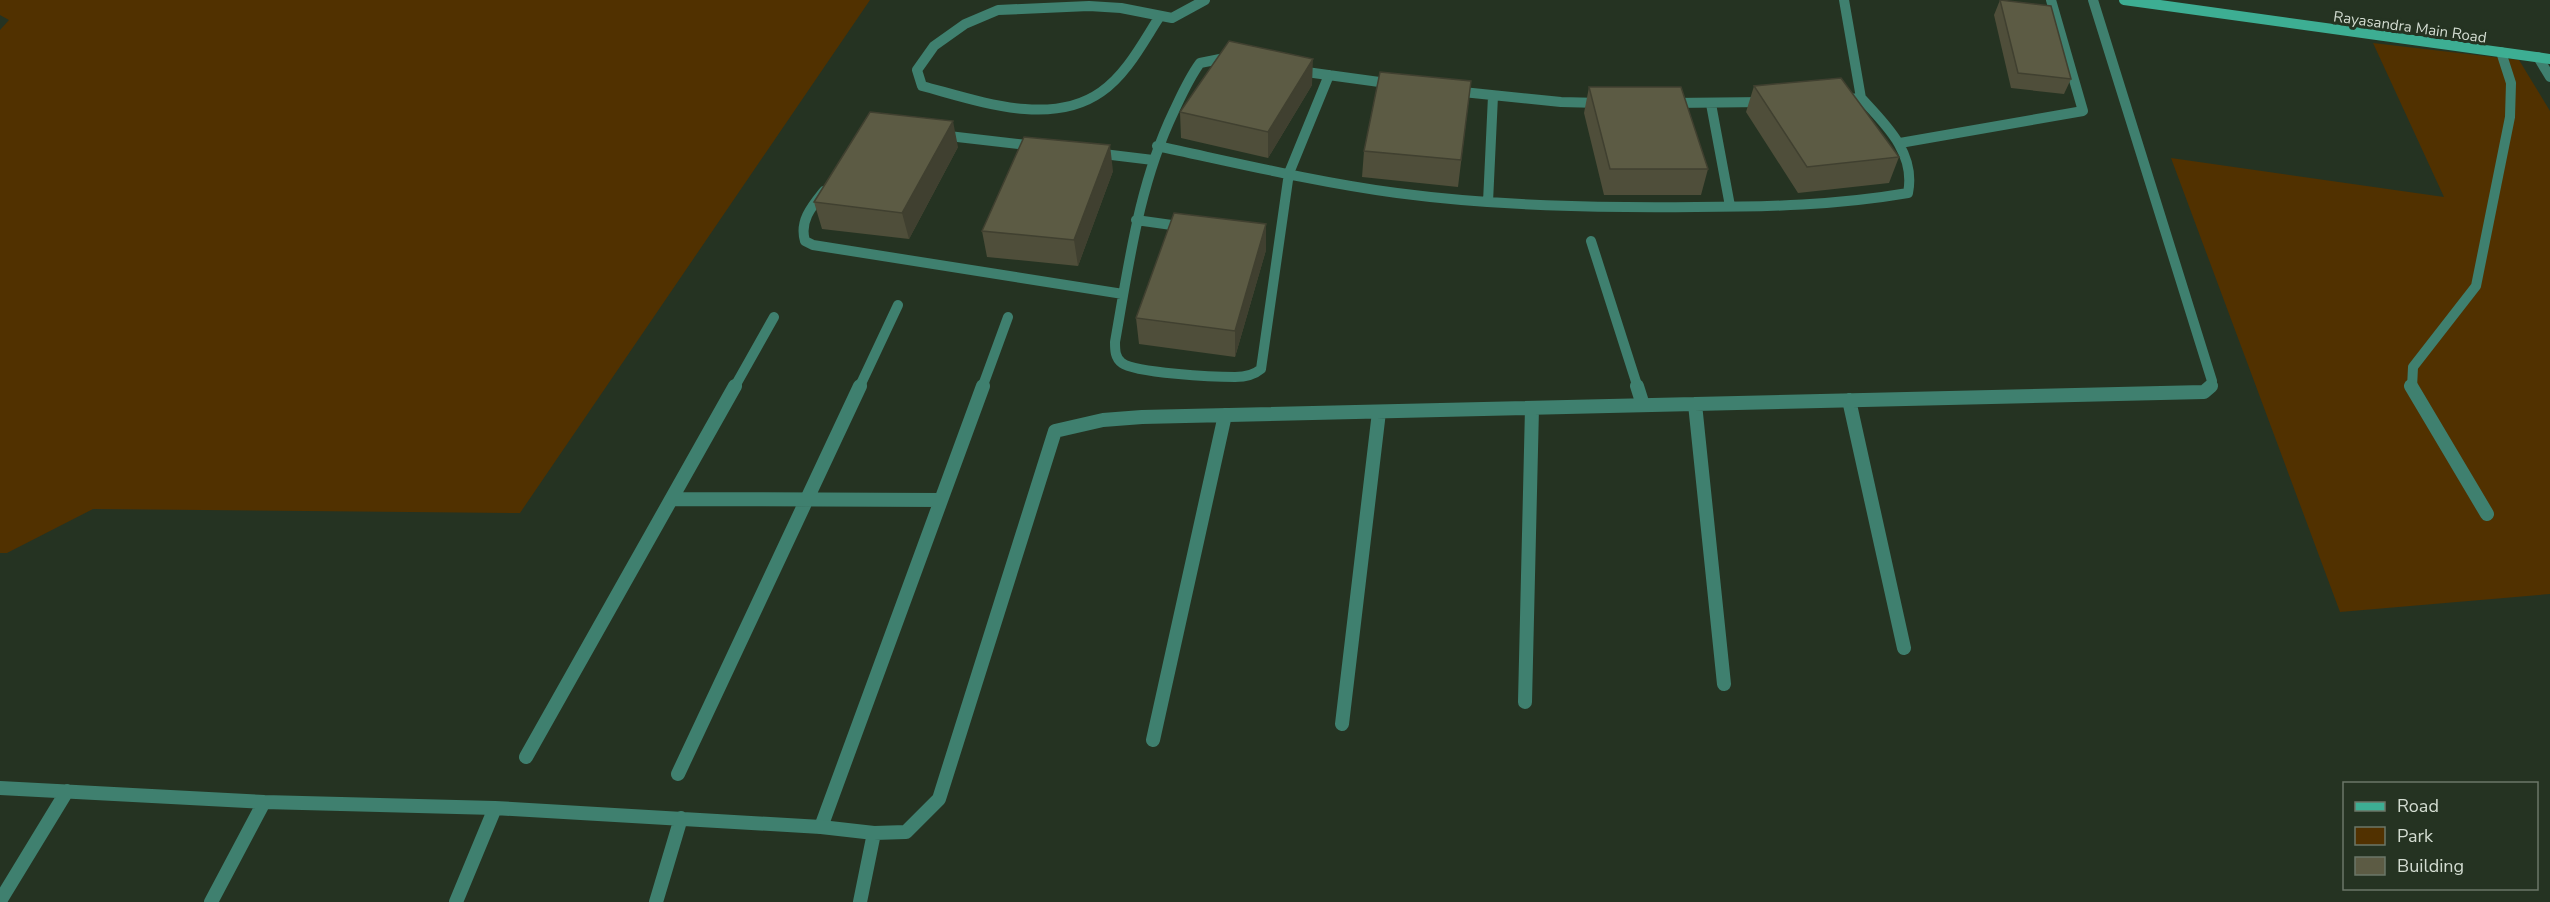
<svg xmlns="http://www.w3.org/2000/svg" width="2550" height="902" font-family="'Nunito Sans',sans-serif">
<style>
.green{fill:#513100}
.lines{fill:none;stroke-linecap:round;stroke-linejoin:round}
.lane-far1{stroke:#3f806f;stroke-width:10}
.lane{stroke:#3f806f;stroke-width:14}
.street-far1{stroke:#3f806f;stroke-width:10}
.street{stroke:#3f806f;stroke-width:14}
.secondary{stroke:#3dae93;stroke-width:10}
.wall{fill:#4f4e3a}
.shaded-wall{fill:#404030}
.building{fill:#5c5b44;stroke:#404030;stroke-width:1.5}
.labels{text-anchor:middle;stroke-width:6;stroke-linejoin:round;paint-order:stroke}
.far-street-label{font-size:15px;fill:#d3dcd1;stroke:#253322}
</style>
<rect width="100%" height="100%" fill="#253322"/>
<path class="green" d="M0 0H870L520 513 93 509 7 553H0V30L9 20 0 15Z
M2373 43 2519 60 2550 111V594L2340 612 2171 158 2444 197Z"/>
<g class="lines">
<path class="lane-far1" d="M1160 16C1143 42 1127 74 1101 92 1050 128 976 100 922 86L917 70 934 46 965 24 998 10 1089 6 1121 8 1172 18 1205 0
M734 388 774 317
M859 388 898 305
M982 388 1008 317
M2412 388 2413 367 2476 286 2510 117 2511 83 2501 52"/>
<path class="lane" d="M2411 386 2487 514
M674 499 941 500
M526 757 735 386
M678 774 860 386
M821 827 983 386"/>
<path class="street-far1" d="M2093 0 2212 381 2211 388
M2538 57 2550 77
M1231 61 1220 59 1200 63C1189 78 1182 94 1174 111 1139 184 1129 263 1115 342 1115 350 1115 358 1122 363 1135 373 1215 377 1235 377 1244 377 1254 375 1261 369L1289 173 1329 75
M1299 71 1394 84
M1453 91 1561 102 1600 103
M1840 99 1861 98 1844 0
M1672 103 1765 102
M1711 104 1730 206
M940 135 1036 146
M1900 143 2083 111 2051 0
M1157 146C1237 163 1316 182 1397 193 1496 206 1596 208 1696 207 1767 207 1838 205 1908 193 1916 153 1886 125 1861 98
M1095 153 1153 160
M824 191C812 206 799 221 805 241L813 245 1123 294
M1488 202 1493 96
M1136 220 1186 227
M1591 241 1638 388"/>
<path class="street" d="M1637 386 1643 405
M1849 400 1904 648
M1695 404 1724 684
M1525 702 1532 408
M1342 724 1379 412
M1153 740 1225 415
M0 788 264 802
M0 901 67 791
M211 902 264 802 495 808
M456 902 495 808 821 827 874 833 906 832 939 799 1055 431 1103 420 1142 417 2204 392 2211 386
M656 902 681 818
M860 902 874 833"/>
<path class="secondary" d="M2124 0 2550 59"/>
</g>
<path class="wall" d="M2000 0 2071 79 2064 94 2011 88 1994 15Z
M1471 81 1458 187 1362 177 1364 151Z
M1312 85 1268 158 1181 138 1180 112Z
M1754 86 1899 157 1889 183 1798 193 1746 112Z
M1589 87 1708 169 1701 195H1604L1584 113Z
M958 147 909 239 822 229 814 202Z
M1113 171 1078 266 987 257 982 231Z
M1266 250 1235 357 1139 344 1136 318Z"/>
<path class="shaded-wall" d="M1313 59 1312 85 1268 158V132Z
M953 121 958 147 909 239 902 213Z
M1110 145 1113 171 1078 266 1074 240Z
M1266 224V250L1235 357V331Z"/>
<path class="building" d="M2000 0 2051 6 2071 79 2018 73Z
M1229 41 1313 59 1268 132 1180 112Z
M1380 72 1471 81 1461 160 1364 151Z
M1841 78 1899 157 1807 167 1754 86Z
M1589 87H1681L1708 169H1610Z
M870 112 953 121 902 213 814 202Z
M1024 137 1110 145 1074 240 982 231Z
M1174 213 1266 224 1235 331 1136 318Z"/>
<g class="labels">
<g class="far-street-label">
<text transform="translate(2410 27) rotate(8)" y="5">Rayasandra Main Road</text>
</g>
</g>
<rect x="2343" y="782" width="195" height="108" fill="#253322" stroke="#6b7768" stroke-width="1.5"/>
<rect x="2355" y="802" width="30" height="9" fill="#3dae93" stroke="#6b7768" stroke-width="1.5"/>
<text x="2397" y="812" font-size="18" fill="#d3dcd1">Road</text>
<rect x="2355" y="827" width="30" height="18" fill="#513100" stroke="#6b7768" stroke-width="1.5"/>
<text x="2397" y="842" font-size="18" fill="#d3dcd1">Park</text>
<rect x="2355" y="857" width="30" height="18" fill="#5c5b44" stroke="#6b7768" stroke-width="1.5"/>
<text x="2397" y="872" font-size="18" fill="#d3dcd1">Building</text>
</svg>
